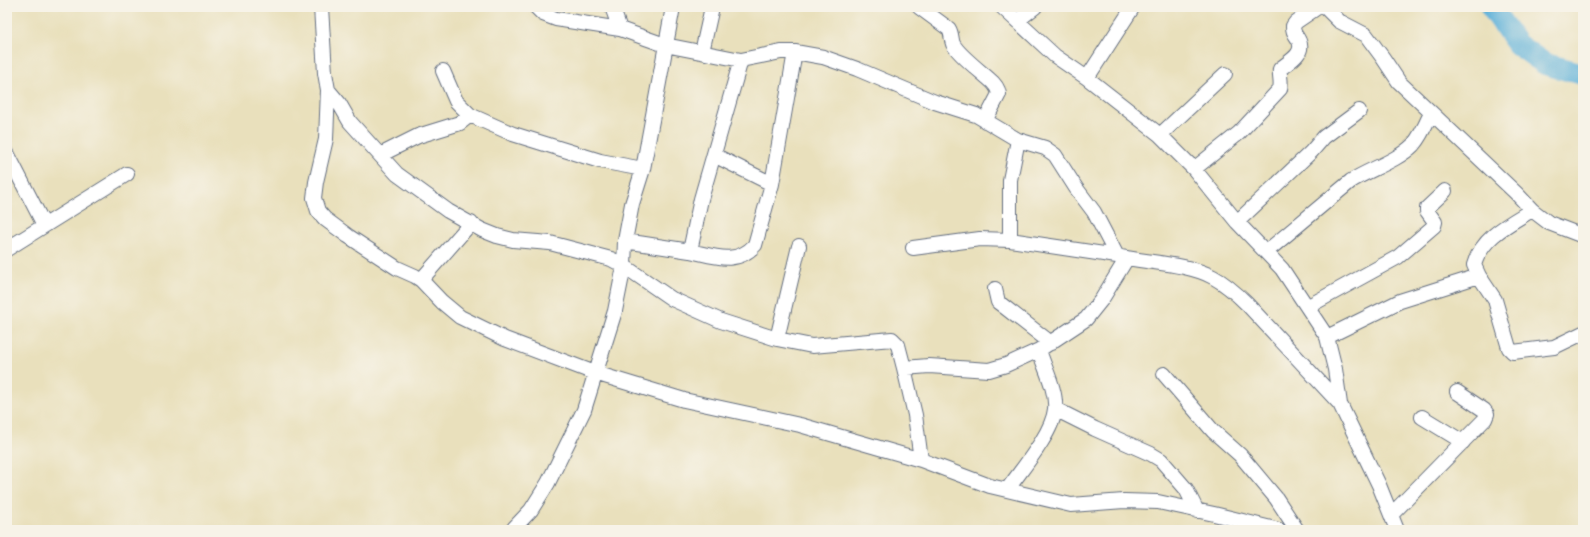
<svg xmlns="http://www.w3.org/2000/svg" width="1590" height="537" font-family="'Gochi Hand',sans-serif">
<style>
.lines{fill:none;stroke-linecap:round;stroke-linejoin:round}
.river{stroke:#5db1d9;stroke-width:22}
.street-casing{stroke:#636d7f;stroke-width:16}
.street{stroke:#fff;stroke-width:14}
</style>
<rect width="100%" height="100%" fill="#f7f3e8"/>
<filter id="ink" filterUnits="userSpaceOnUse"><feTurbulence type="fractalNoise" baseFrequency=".025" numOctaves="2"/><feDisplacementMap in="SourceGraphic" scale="8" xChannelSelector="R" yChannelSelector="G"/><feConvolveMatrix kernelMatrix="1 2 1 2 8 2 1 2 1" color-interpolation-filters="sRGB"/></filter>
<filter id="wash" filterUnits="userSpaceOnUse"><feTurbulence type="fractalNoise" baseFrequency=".012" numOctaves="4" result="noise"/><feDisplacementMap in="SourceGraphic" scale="16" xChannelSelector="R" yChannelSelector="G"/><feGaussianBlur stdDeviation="0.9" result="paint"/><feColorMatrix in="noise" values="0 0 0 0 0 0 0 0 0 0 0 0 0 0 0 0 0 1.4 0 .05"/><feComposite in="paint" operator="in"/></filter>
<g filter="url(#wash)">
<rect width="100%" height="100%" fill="#e9e0bc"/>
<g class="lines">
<path class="river" d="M1491 7 1517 44 1545 64 1583 74"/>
</g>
</g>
<g filter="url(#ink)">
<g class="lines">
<defs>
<path id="street" d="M321 7 325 73 328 90 339 103 350 122 397 174 448 211 482 230 497 236 513 240 550 243 611 259 624 266 625 241
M536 7 543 14 556 19 620 29 665 45 741 60 781 52H795L823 57 857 69 935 102 976 115 1018 140 1010 180V240L1117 256
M612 7 620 29
M919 7 949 29C952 34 951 39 953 44 958 54 980 71 989 79 994 83 998 87 999 94L985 121
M1002 7 1055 56 1087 78 1160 135 1194 169 1237 222 1282 269 1327 337 1335 369 1340 404 1379 485 1397 530
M1325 7 1339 21 1366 35 1383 58 1399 82 1516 193 1532 210 1549 223 1583 236
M1017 21 1035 7
M702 52 712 7
M443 71 456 101 470 115 513 134 558 148 600 161 643 169 632 204 625 241 690 251 701 199 741 60
M1087 78 1133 7
M328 90 326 139 316 182 314 198 318 211 325 219 348 236 397 268 415 276 421 280 442 302 460 317 505 339 595 373 684 400 800 425 921 460
M1160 135 1225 74
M1018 140 1045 148 1055 155 1076 188 1094 212 1117 256C1147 263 1187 263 1213 277 1226 284 1237 294 1247 304L1340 404
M7 153 44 225
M380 155 418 136 460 123 470 115
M714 155 772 184
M643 169 673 7
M1194 169 1239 133 1280 89C1282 81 1279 76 1280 69 1288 62 1305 54 1299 41 1296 34 1293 35 1293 26L1296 22 1318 7
M1237 222 1311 152 1324 137 1359 111
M799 246 777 339 812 346 892 339 898 345 904 368 929 366 989 370 1006 365 1039 350 1086 319 1102 299 1127 258
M913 248 980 239 1010 240
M7 249 127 174
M690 251C714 256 736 266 755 245L772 184 795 52
M1266 252 1351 181C1370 169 1397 161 1413 145 1421 136 1426 124 1431 113
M1479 276 1474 265C1482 237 1509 224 1532 210
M421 280 471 223
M995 289 998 302 1002 305 1051 343
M1307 307 1398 257 1434 226 1435 222 1427 211V208L1445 191
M1327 337 1400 301 1479 276 1495 300 1509 348 1513 352 1554 347 1583 333
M904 368 915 415 921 460 990 486 1071 505 1124 501 1158 502 1214 514 1279 530
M1164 374 1213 431 1240 455 1276 498 1297 530
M1055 409 1095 429 1151 454 1161 460 1186 489 1197 511
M1422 417 1463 442
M1007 490C1021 470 1053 433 1055 409 1057 391 1044 367 1039 350
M1391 515 1485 419 1487 414 1484 410 1457 392
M514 528 531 510 548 483 584 410 615 311 624 266 672 299 721 321 777 339"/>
</defs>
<use href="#street" class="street-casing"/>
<use href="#street" class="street"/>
</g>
</g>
<rect width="1590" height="537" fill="none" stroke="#f7f3e8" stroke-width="24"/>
</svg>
